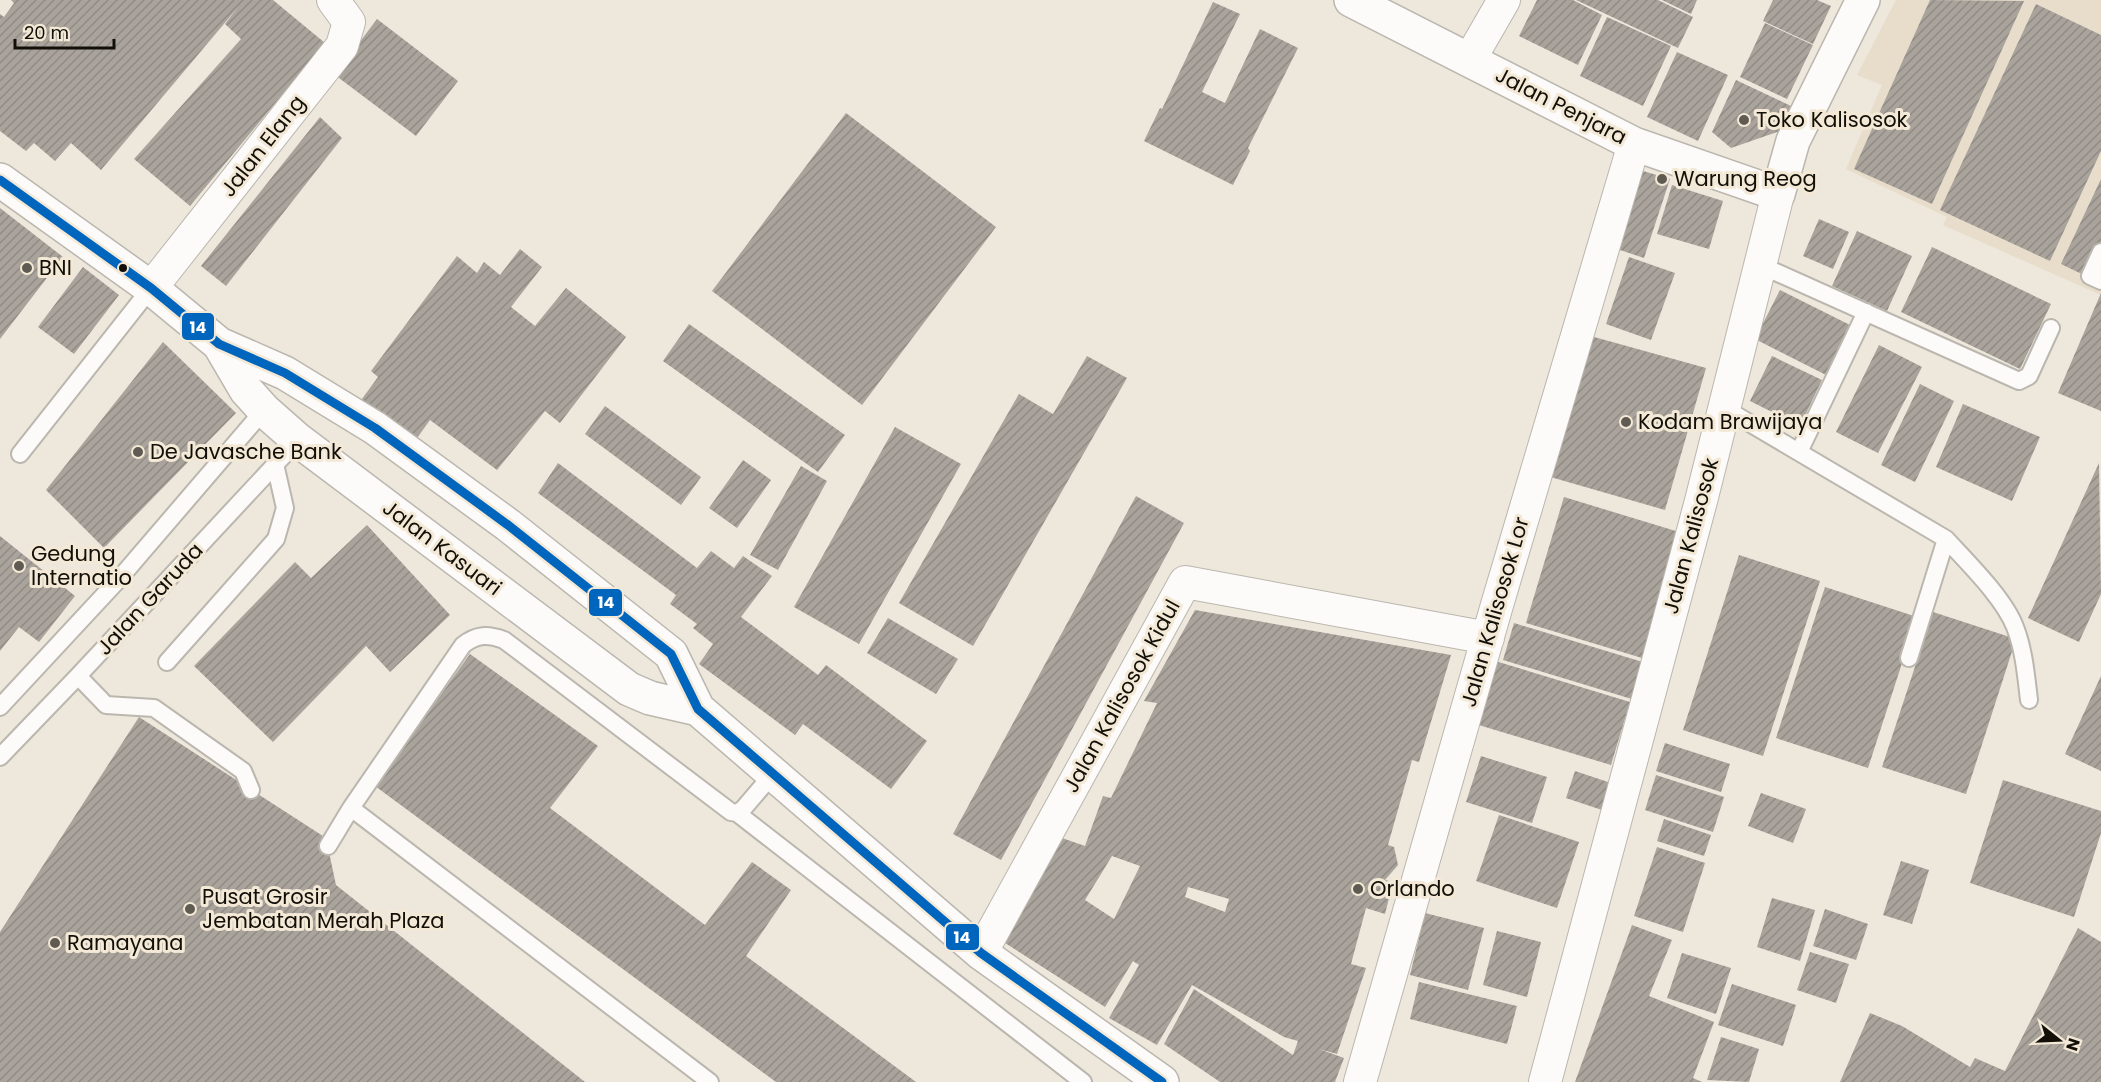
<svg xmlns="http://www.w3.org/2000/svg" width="2101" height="1082" font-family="Poppins,sans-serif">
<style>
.built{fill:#e7ddca}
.building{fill:url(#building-hatch);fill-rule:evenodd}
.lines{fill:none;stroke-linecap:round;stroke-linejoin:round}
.lane-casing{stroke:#bbb7ae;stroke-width:20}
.street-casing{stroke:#bbb7ae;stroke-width:34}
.secondary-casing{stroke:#bbb7ae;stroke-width:36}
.lane{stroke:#fcfbfa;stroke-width:16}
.street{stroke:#fcfbfa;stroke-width:32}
.secondary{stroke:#fcfbfa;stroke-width:33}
.bus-1-casing{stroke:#f3e9d6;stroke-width:14}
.bus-1{stroke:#0065bd;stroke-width:9}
.poi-dot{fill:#5f5b52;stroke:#f3e9d6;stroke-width:2}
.bus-dot{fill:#120f08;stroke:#f3e9d6;stroke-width:2}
.labels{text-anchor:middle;stroke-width:6;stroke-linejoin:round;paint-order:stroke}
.street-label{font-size:21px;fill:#120f08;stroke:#f3e9d6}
.poi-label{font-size:21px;fill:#120f08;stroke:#f3e9d6;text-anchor:start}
.line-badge{stroke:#f3e9d6;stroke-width:2}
.badge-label{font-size:16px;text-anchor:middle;font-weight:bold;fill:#fff}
</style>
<defs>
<pattern id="building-hatch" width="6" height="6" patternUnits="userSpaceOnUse" patternTransform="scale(1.5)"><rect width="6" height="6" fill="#a9a39c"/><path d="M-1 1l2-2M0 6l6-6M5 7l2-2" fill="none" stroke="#908b85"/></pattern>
</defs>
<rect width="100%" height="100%" fill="#ede7dc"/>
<path class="built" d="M1896 0H2101V295L1943 225 1947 217 1846 169 1882 85 1857 75Z"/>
<path class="building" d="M11 0H273L325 43 190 206 134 159 241 39 225 24 239 6 101 170 71 143 55 161 34 143 26 151 0 131V14L4 17 14 3Z
M1537 0H1573L1602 15 1578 65 1519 36Z
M1576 0H1658L1693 17 1678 48Z
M1662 0H1697L1691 14Z
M1773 0H1817L1831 6 1813 44 1763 21Z
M1930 0 2024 1 1932 204 1854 169Z
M1213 2 1240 14 1202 92 1225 103 1260 29 1298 48 1248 148 1250 151 1233 185 1144 141 1160 108 1162 109Z
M2036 4 2101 35V151L2050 261 1940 210Z
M1607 17 1671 46 1643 106 1580 76Z
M377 19 458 81 416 136 335 75Z
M1765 23 1813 45 1787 99 1740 77Z
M1677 52 1728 75 1698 141 1647 117Z
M1736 80 1791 106 1780 131 1731 148 1712 132Z
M846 113 996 227 862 405 712 291Z
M320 117 342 138 226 286 201 266Z
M1633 168 1670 179 1644 258 1608 246Z
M2101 179V248L2088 277 2061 264Z
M1672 185 1723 201 1709 249 1657 234Z
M0 208 63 257 0 339Z
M1819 219 1849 232 1833 269 1803 256Z
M1857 231 1912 256 1887 311 1832 286Z
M1932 247 2051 304 2020 369 1901 312Z
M520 249 542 267 511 307 535 326 566 288 626 337 560 423 545 411 497 470 430 420 412 445 359 403 378 377 371 371 457 256 477 273 484 262 500 275Z
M1629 257 1675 273 1651 340 1606 324Z
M83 267 119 295 74 354 38 327Z
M1780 290 1854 327 1828 376 1755 339Z
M2101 293V411L2058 393Z
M689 324 845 435 818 472 663 361Z
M1587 335 1706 368 1665 510 1547 476Z
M163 342 236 413 104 548 46 490Z
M1879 345 1922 367 1878 453 1836 432Z
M1087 356 1127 378 973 646 899 603 1019 394 1053 414Z
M1772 356 1822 380 1800 426 1750 401Z
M1920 384 1954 401 1915 482 1881 465Z
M1963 404 2040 437 2012 501 1936 467Z
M605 406 701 477 681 505 585 434Z
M895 427 961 464 859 644 794 607Z
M743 460 771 480 737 528 709 508Z
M558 463 697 568 711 551 734 568 743 556 772 576 741 617 818 675 826 665 927 741 891 789 803 724 795 735 699 664 713 644 693 628 697 624 670 604 676 595 538 493Z
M2099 463 2101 594 2079 642 2028 618Z
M801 466 827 481 778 570 750 555Z
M1136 496 1184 523 1001 860 953 834Z
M1564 497 1679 532 1642 658 1526 623Z
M367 525 450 615 390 672 366 646 273 742 194 666 295 562 311 578Z
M0 536 75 596 39 642 19 627 0 651Z
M1739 555 1820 581 1763 756 1683 730Z
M1825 587 1917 617 1868 768 1776 738Z
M1195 610 1451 655 1419 762 1412 760 1388 845 1394 847 1398 865 1385 880 1393 882 1385 914 1366 908 1351 964 1366 968 1337 1054 1319 1049 1344 1058 1335 1082H1220L1164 1044 1194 989 1293 1055 1298 1041 1284 1037 1192 985 1157 1045 1109 1018 1139 965 1133 961 1105 1007 1002 941 1062 838 1085 846 1103 796 1111 798 1157 703 1144 701ZM1112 856 1140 866 1114 919 1085 900ZM1188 887 1229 899 1225 912 1185 897Z
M1933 612 2016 639 1966 794 1882 767Z
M888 618 958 659 936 694 867 653Z
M1514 623 1646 663 1635 700 1503 660Z
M470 654 598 746 550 808 705 925 752 862 791 890 746 956 916 1082H776L375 786Z
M1492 660 1630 702 1611 765 1472 723Z
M2101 676V771L2065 754Z
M139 717 326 838 336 885 585 1082H0V932Z
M1665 743 1730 764 1721 792 1656 771Z
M1481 756 1547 777 1532 823 1466 802Z
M1575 771 1620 786 1611 813 1566 798Z
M1656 775 1724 797 1713 832 1645 810Z
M2003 780 2101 811V833L2074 917 1970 883Z
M1761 793 1806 809 1793 843 1748 826Z
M1499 815 1579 842 1557 908 1476 881Z
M1664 819 1711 835 1704 856 1657 841Z
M1657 847 1705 863 1683 932 1634 916Z
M1901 861 1929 870 1912 924 1883 915Z
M1772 898 1815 910 1800 961 1757 947Z
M1825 909 1868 924 1856 960 1813 946Z
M1425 913 1484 928 1468 990 1410 975Z
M1632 925 1672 940 1649 996 1714 1022 1693 1078 1702 1082H1575Z
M2078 928 2101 942V1082H1840L1870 1013 1902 1026 1970 1067 1975 1058 2005 1071Z
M1497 931 1541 942 1527 997 1483 985Z
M1810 952 1849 964 1836 1003 1797 990Z
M1682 953 1731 968 1716 1014 1667 998Z
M1419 982 1517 1006 1507 1044 1410 1019Z
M1732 984 1796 1005 1783 1046 1718 1025Z
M1721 1037 1759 1049 1749 1082 1707 1080Z"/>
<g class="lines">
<defs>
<path id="lane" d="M2101 252 2090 276 2101 281
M1760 265 2019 381 2029 376 2051 328
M1724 408 1946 539C1967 562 2004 598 2015 627 2024 650 2026 675 2029 700
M1799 452 1866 312
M20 454 151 288
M1909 658 1946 539
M167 662 276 539 285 508 275 464
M78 676 106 705 154 708 243 771 251 790
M0 707 119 579 264 410
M0 757 78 676 298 440
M737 813 1083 1082
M328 846 351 808
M710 1082 351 808 463 645C477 634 488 634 504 640L731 812 737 813 743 809 772 775"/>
<path id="street" d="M1470 59 1504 0
M151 288 342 46 349 22 333 0
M981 953 1185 582 1488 638
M1360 1082 1497 605 1634 144
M1545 1082 1701 501 1778 194"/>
<path id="secondary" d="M1351 0 1634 144 1778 194 1793 141 1863 0
M0 180 151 288 219 344 285 373 375 428 508 525 671 654 698 709 981 953 1162 1082
M219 344 246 390 264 410 298 440 629 689 650 698 698 709"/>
</defs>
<use href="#lane" class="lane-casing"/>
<use href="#street" class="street-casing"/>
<use href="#secondary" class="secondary-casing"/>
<use href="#lane" class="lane"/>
<use href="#street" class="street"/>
<use href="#secondary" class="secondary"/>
<defs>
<path id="bus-1" d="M0 180 151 288 219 344 285 373 375 428 508 525 671 654 698 709 981 953 1162 1082"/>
</defs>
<use href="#bus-1" class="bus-1-casing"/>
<use href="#bus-1" class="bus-1"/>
</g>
<g class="poi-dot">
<circle cx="1744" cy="120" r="6"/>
<circle cx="1662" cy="179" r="6"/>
<circle cx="27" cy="268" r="6"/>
<circle cx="1626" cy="422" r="6"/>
<circle cx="138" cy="452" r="6"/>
<circle cx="19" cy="566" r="6"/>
<circle cx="1358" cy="889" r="6"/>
<circle cx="190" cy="909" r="6"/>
<circle cx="55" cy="943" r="6"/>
</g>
<circle class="bus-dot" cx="123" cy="268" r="5"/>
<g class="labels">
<g class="street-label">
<text transform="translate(1561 106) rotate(27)" y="7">Jalan Penjara</text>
<text transform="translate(263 146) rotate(-52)" y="7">Jalan Elang</text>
<text transform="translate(1691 536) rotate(-75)" y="7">Jalan Kalisosok</text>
<text transform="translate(442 548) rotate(37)" y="7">Jalan Kasuari</text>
<text transform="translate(150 599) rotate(-47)" y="7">Jalan Garuda</text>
<text transform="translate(1495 612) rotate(-74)" y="7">Jalan Kalisosok Lor</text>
<text transform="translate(1122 696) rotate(-61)" y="7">Jalan Kalisosok Kidul</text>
</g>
<g class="poi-label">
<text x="1756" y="127">Toko Kalisosok</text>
<text x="1674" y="186">Warung Reog</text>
<text x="39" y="275">BNI</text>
<text x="1638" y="429">Kodam Brawijaya</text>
<text x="150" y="459">De Javasche Bank</text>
<text x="31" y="561">Gedung<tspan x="31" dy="24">Internatio</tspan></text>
<text x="1370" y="896">Orlando</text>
<text x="202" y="904">Pusat Grosir<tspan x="202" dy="24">Jembatan Merah Plaza</tspan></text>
<text x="67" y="950">Ramayana</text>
</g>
</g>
<g class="line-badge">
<rect x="181" y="312" width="34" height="29" rx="6" fill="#0065bd"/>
<rect x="588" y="588" width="35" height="29" rx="6" fill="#0065bd"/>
<rect x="945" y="923" width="35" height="28" rx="6" fill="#0065bd"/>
</g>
<g class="badge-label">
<text x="198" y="333">14</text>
<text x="606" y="608">14</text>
<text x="962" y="943">14</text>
</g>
<g transform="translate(2059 1040) rotate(108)" stroke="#f3e9d6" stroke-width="4.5" paint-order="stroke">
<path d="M0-4.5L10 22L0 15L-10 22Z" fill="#120f08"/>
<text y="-9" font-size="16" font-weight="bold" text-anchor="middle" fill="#120f08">N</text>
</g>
<path d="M15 39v9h99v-9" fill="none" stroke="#120f08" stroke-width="3"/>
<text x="24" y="39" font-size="18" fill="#120f08" stroke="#f3e9d6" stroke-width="4.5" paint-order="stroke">20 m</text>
</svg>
